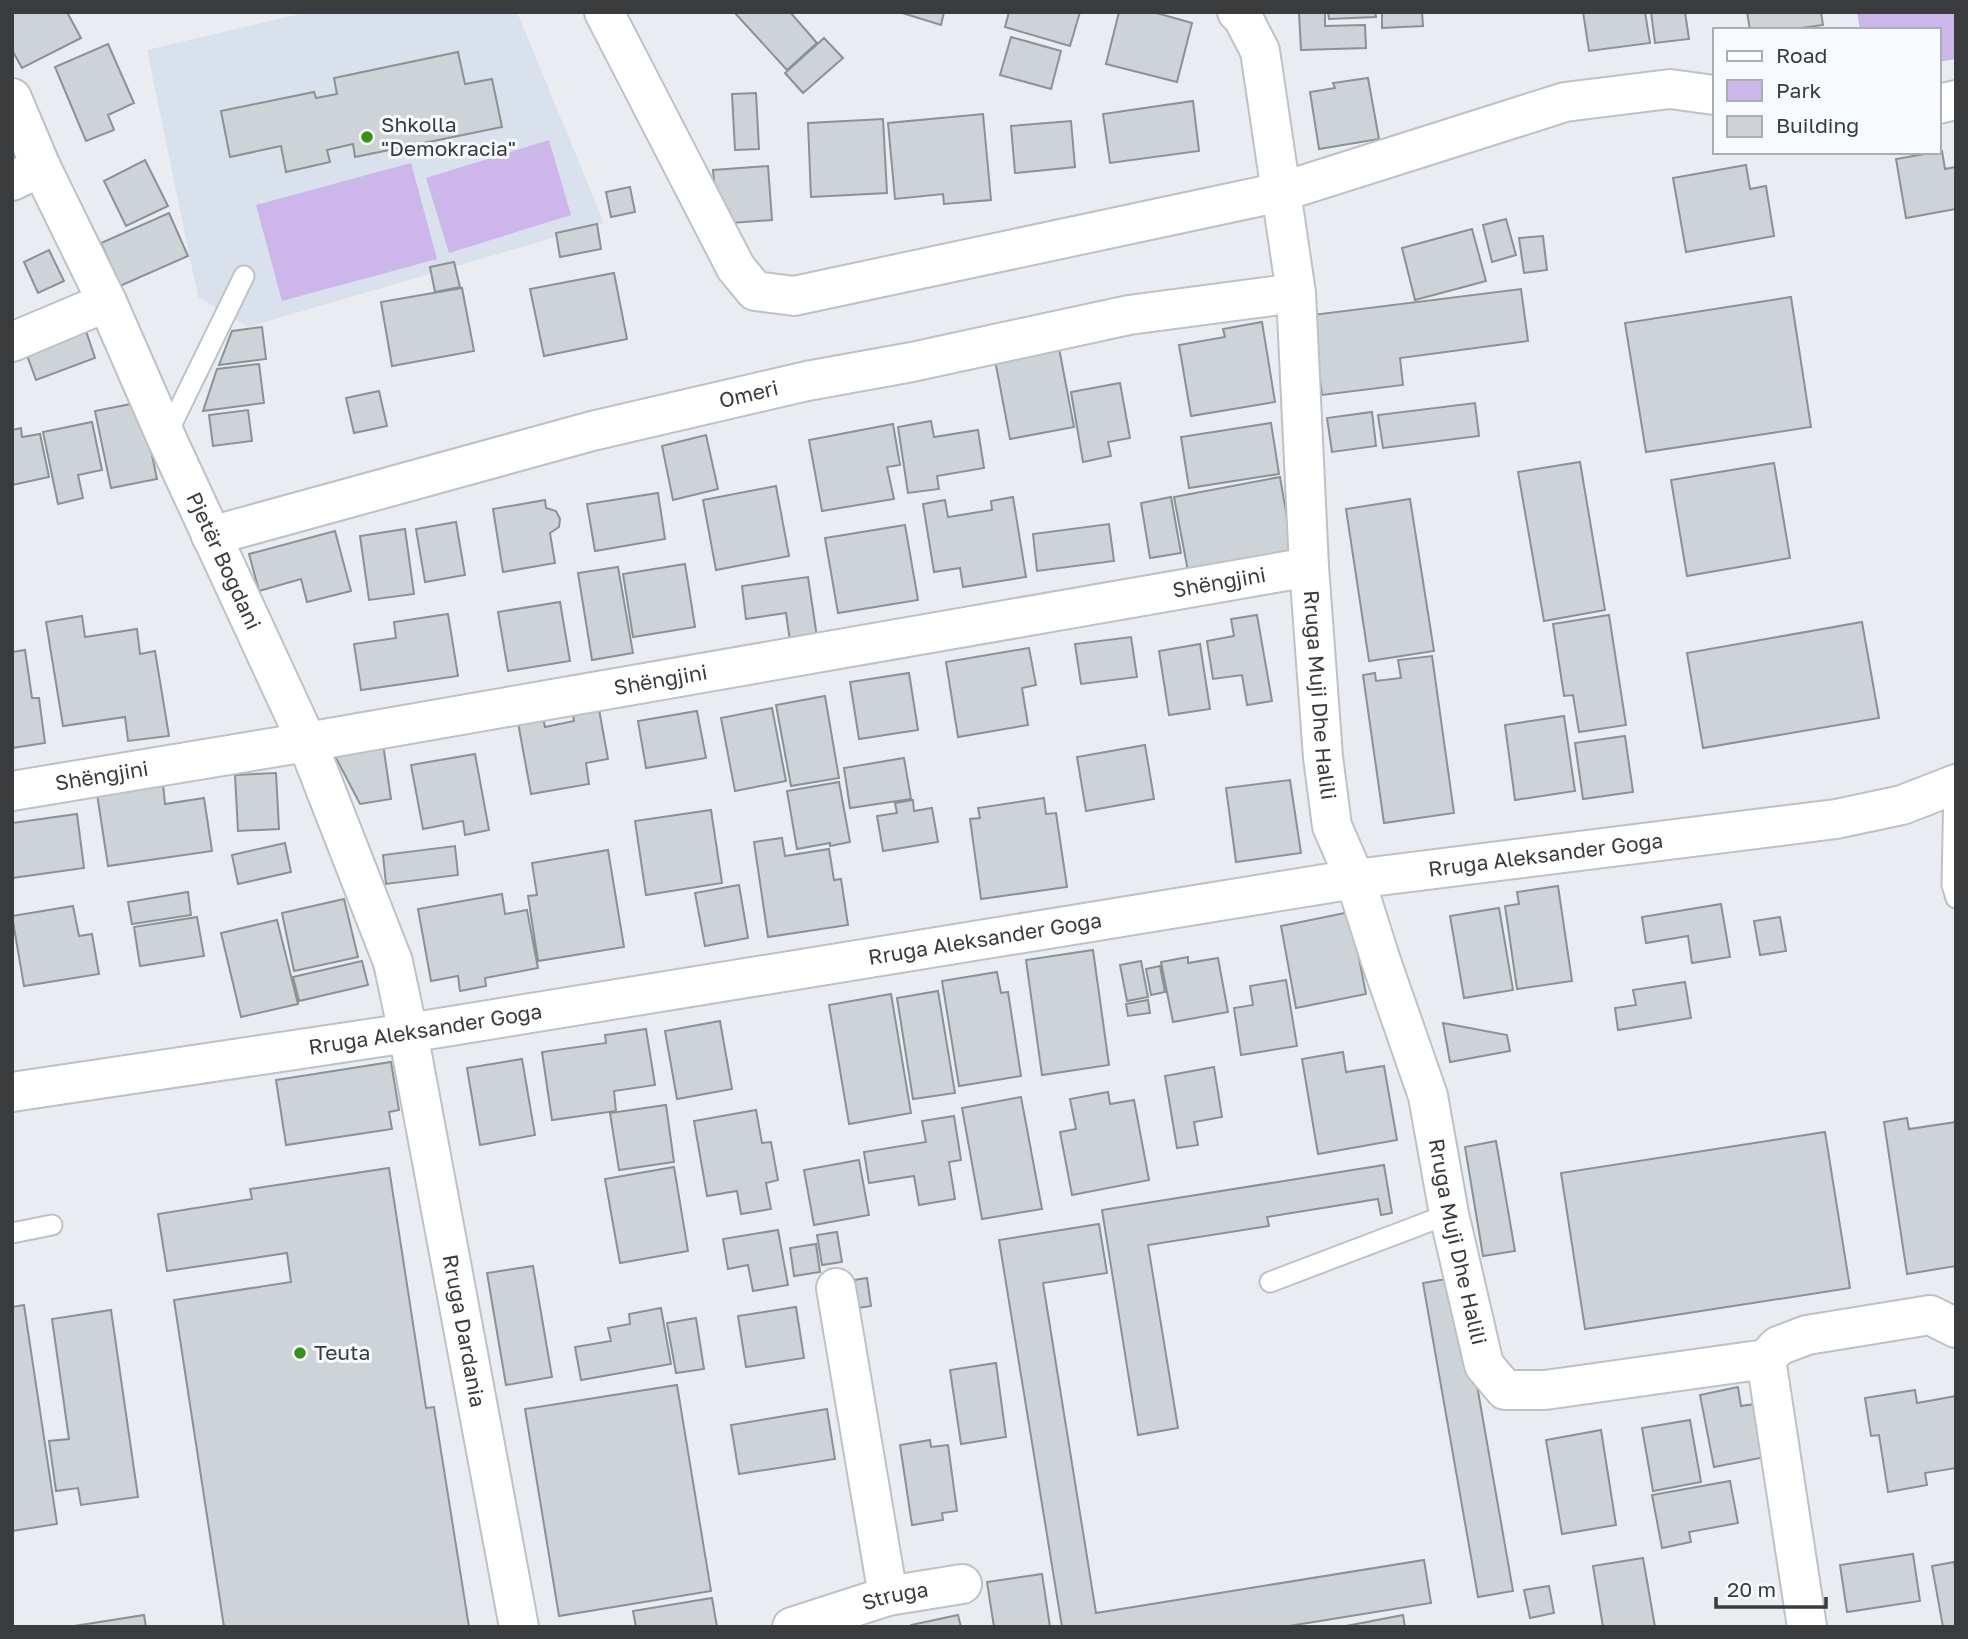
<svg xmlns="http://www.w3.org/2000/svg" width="1968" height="1639" font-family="'Golos Text',sans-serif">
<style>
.built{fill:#d9e1ed}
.green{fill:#ccb6ea}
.building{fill:#cdd3d7;stroke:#8c9194;stroke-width:2}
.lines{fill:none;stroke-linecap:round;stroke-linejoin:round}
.service-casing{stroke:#bec1c6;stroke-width:23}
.minor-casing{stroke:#bec1c6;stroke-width:42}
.tertiary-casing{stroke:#bec1c6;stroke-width:42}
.primary-casing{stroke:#bec1c6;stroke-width:42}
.service{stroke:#fff;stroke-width:19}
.minor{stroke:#fff;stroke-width:38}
.tertiary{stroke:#fff;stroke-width:38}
.primary{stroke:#fff;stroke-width:38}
.poi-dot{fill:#359412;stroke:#f7fafe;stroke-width:2.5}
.labels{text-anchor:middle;stroke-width:6;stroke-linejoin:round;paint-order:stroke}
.poi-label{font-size:21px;fill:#393b3d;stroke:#f7fafe;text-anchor:start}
.street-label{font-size:21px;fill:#393b3d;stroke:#f7fafe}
</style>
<rect width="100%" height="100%" fill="#e9edf2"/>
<path class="built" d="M308 12H517L604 223 248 327 198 297 147 50Z"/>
<path class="green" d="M1857 12H1956V59L1938 62V30H1860Z
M549 140 571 215 449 253 426 178Z
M411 163 437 259 282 301 256 205Z"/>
<path class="building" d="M12 12H67L81 38 22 68 12 50Z
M734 12H790L817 43 787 70Z
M899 12H944L941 25Z
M1009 12H1080L1070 46 1005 27Z
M1119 12H1153L1192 23 1177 82 1106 64Z
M1299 12H1325V26L1365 25 1366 48 1301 50Z
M1328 12H1375L1376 17 1329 19Z
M1382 12H1422L1423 26 1382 28Z
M1583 12H1645L1650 43 1589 51Z
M1651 12H1685L1689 39 1655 43Z
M1747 12H1821L1823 25 1787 30H1750Z
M1011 37 1061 51 1051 89 1000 75Z
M824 38 843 58 803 93 785 73Z
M108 44 134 103 108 115 114 130 86 141 55 67Z
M458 52 465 84 492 79 502 127 355 157 353 144 327 150 330 162 286 172 281 146 230 157 221 111 314 92 316 98 337 94 334 78Z
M1368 78 1379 139 1319 149 1310 92 1335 88 1333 83Z
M756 93 759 149 735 150 732 94Z
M1193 101 1199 151 1110 163 1103 114Z
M983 114 991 200 944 204 943 194 895 199 888 123Z
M883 119 887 193 811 197 808 123Z
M1071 121 1075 167 1015 173 1011 126Z
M1942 151 1945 169 1955 167 1956 209 1906 218 1896 159Z
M145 160 168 206 126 226 104 181Z
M1746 165 1750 189 1766 186 1774 236 1686 252 1673 178Z
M768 166 772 220 718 224 713 170Z
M630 187 635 212 611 217 606 192Z
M169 213 188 256 120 286 101 243Z
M1506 219 1516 255 1492 262 1483 225Z
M597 224 601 249 560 257 556 233Z
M1472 229 1486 281 1415 300 1402 248Z
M1543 236 1547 270 1524 273 1519 238Z
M49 250 64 281 38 293 24 262Z
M454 262 460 287 435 292 430 267Z
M614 273 627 339 544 356 530 289Z
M462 288 474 351 392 366 381 302Z
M1521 289 1528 341 1400 358 1403 385 1322 395 1312 315Z
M1791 297 1811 427 1646 452 1625 323Z
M1262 322 1275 402 1191 416 1179 345 1225 337 1223 329Z
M84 325 95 358 36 380 24 347Z
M262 327 266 359 219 365 232 331Z
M1058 343 1074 427 1010 439 994 355Z
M259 364 264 403 203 411 217 369Z
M1120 383 1130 438 1108 442 1111 456 1083 462 1071 392Z
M379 391 387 426 354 433 346 398Z
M141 402 157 479 111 488 95 411Z
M1475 403 1479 436 1383 448 1378 415Z
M248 410 252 441 213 446 209 415Z
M1372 412 1376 446 1332 452 1327 418Z
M931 421 934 437 978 430 984 468 937 476 939 489 908 493 898 427Z
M92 422 102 470 78 475 83 498 58 504 43 432Z
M1271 423 1279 474 1189 488 1181 437Z
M893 424 900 465 887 467 894 499 822 511 809 440Z
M21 428 22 437 40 434 49 477 12 485V430Z
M706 435 718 489 673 500 662 446Z
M1580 462 1605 610 1544 621 1518 472Z
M1774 463 1790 558 1687 576 1671 480Z
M1280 477 1293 552 1188 571 1174 497Z
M776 486 789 556 716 570 703 500Z
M658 493 665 539 595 551 587 504Z
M1013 497 1026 577 963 587 960 568 934 572 923 504 945 500 948 517 992 510 991 501Z
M1171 497 1181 553 1150 558 1141 503Z
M1410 499 1434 651 1369 661 1346 509Z
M545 500 546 508 556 511 560 519 559 527 550 533 555 563 503 572 493 509Z
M456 522 465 575 425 582 416 529Z
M1109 524 1114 561 1037 571 1033 534Z
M905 525 918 600 838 613 825 538Z
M405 529 414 594 369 600 360 536Z
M335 531 351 591 307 602 301 579 259 591 249 554Z
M685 564 695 627 633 637 623 574Z
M618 567 633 653 592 660 578 573Z
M808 577 817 637 790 641 786 613 746 619 742 586Z
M560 602 570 661 508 671 498 612Z
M448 614 458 676 361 690 354 644 396 638 394 622Z
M1257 615 1272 701 1247 705 1242 675 1213 679 1207 641 1234 636 1231 619Z
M1609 615 1626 725 1579 732 1573 695 1564 696 1553 624Z
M82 616 85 637 137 629 140 654 155 651 169 736 128 741 125 717 63 726 46 622Z
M1862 622 1879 718 1703 748 1687 653Z
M1131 637 1137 677 1081 684 1075 644Z
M1200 644 1210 709 1169 715 1159 651Z
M1029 648 1036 685 1022 688 1028 725 958 737 946 662Z
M25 650 32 698H39L45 743 12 748V652Z
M1432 656 1454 813 1384 823 1363 675 1375 673 1376 681 1401 678 1398 660Z
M909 673 918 730 859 739 850 682Z
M825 696 839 778 791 786 776 705Z
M598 704 608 759 586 763 589 784 531 794 517 717 542 713 545 727 574 721 572 708Z
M772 708 786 781 735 791 721 718Z
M697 711 706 758 646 768 638 721Z
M1564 716 1575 791 1515 800 1505 725Z
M1625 736 1633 792 1583 799 1575 743Z
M383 744 391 799 360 804 333 752Z
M1145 745 1154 799 1086 811 1077 757Z
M475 754 489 830 465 835 463 821 423 829 411 765Z
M904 758 911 799 850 808 844 768Z
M276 773 279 829 238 831 235 775Z
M1290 780 1301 853 1236 862 1226 788Z
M839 782 850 842 830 846V843L797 849 787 791Z
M163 784 165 804 204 798 212 851 108 866 97 794Z
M1044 798 1046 814 1056 813 1067 887 981 899 970 819 980 818 978 808Z
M913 800 914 811 932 808 938 842 883 851 877 816 897 813 895 803Z
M711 810 722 883 646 895 635 821Z
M77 814 84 868 12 878V823Z
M782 838 785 856 829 849 834 880 841 879 848 925 768 937 754 842Z
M285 843 291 872 238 884 232 855Z
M455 846 458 875 386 884 383 855Z
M608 850 624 947 538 961 528 896 537 895 532 863Z
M739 885 748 938 705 946 695 893Z
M1558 886 1572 981 1517 989 1505 906 1519 904 1517 892Z
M188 892 191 915 132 924 128 902Z
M502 894 505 914 527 910 538 968 485 978 486 986 460 991 458 976 431 981 418 909Z
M344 899 358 957 294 971 282 913Z
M1721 904 1730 957 1692 963 1688 936 1646 943 1642 917Z
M73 906 79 936 92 934 99 974 24 986 12 916Z
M1499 908 1513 990 1464 998 1450 916Z
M1350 912 1366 994 1296 1008 1281 926Z
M197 917 204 956 140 966 134 927Z
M1780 917 1786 951 1760 955 1754 921Z
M277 920 298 1004 241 1017 221 933Z
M1093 950 1109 1065 1042 1075 1026 960Z
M1188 957V963L1218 958 1228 1012 1173 1022 1161 962Z
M362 961 368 985 299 1001 293 977Z
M1141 961 1148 997 1127 1001 1120 965Z
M1160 966 1165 992 1151 995 1146 969Z
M997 972 1001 993 1008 992 1021 1076 959 1086 942 981Z
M1286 980 1297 1046 1241 1055 1234 1008 1253 1005 1250 986Z
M1685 982 1691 1018 1618 1030 1615 1008 1636 1005 1633 990Z
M938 991 955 1093 913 1099 897 998Z
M891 994 911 1113 849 1124 829 1005Z
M1148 1000 1150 1013 1128 1016 1126 1004Z
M720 1021 732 1089 677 1099 665 1031Z
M1443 1023 1507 1035 1510 1051 1450 1062Z
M646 1029 655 1085 614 1091 616 1111 552 1120 542 1052 606 1043 605 1035Z
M1343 1052 1346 1072 1384 1066 1397 1140 1318 1154 1302 1059Z
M522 1059 535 1135 480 1145 467 1068Z
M391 1062 399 1110 389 1112 392 1129 286 1145 276 1080Z
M1214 1067 1222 1117 1194 1122 1198 1145 1177 1148 1165 1076Z
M1108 1092 1110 1104 1134 1100 1149 1180 1072 1195 1060 1132 1076 1129 1070 1099Z
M1021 1097 1042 1209 982 1219 962 1108Z
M666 1105 674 1162 619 1170 610 1113Z
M756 1110 762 1143 771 1142 778 1180 766 1183 771 1209 741 1214 737 1191 707 1196 694 1121Z
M954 1116 961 1160 949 1162 955 1199 919 1205 914 1176 869 1183 864 1152 926 1142 922 1121Z
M1907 1118 1909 1129 1956 1122V1266L1907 1274 1884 1122Z
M1825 1132 1850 1288 1585 1329 1561 1173Z
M1496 1141 1515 1251 1483 1256 1465 1147Z
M859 1160 869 1215 814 1225 804 1170Z
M1384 1165 1392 1213 1381 1215 1378 1199 1267 1217 1269 1226 1148 1245 1178 1428 1138 1435 1102 1210Z
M674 1167 688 1251 620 1263 605 1179Z
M389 1168 426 1408 434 1407 469 1627H224L174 1300 291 1282 287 1253 167 1271 158 1214 252 1199 250 1189Z
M1099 1224 1107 1273 1043 1283 1096 1613 1424 1560 1431 1603 1283 1627H1062L999 1240Z
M778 1230 788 1285 753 1291 748 1265 728 1269 723 1239Z
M837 1232 842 1262 822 1265 817 1235Z
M816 1244 820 1272 794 1276 790 1248Z
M533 1266 552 1377 506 1385 487 1273Z
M1458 1277 1513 1591 1478 1597 1423 1283Z
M867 1278 871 1306 845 1310 841 1282Z
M24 1305 57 1524 12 1531V1307Z
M796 1307 804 1358 746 1367 738 1316Z
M661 1308 671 1364 581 1380 575 1347 611 1341 608 1328 630 1324 629 1314Z
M111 1310 138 1497 81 1505 78 1488 56 1491 49 1441 69 1439 52 1319Z
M696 1318 704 1369 676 1373 667 1323Z
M996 1363 1006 1437 961 1444 950 1370Z
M677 1385 711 1591 559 1616 525 1409Z
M1738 1387 1741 1406 1755 1404 1765 1457 1714 1467 1700 1395Z
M1915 1390 1917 1403 1956 1396V1468L1925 1473 1927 1485 1888 1492 1879 1435 1871 1436 1865 1398Z
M827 1409 835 1459 739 1474 731 1425Z
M1690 1420 1701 1482 1653 1491 1642 1428Z
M1601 1430 1616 1525 1562 1534 1546 1440Z
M930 1440 931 1447 948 1445 957 1511 942 1513 943 1520 912 1525 900 1445Z
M1730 1481 1738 1523 1689 1532 1691 1542 1662 1548 1652 1495Z
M1913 1554 1920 1601 1847 1612 1840 1565Z
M1643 1558 1655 1627H1603L1593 1566Z
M1954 1562 1956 1574V1627H1943L1932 1566Z
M1042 1574 1050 1627H994L987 1582Z
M1549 1586 1554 1613 1530 1618 1524 1590Z
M712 1598 717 1627H636L633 1611Z
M144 1615 146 1627H68Z
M958 1615 961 1627H911V1625Z
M1403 1615 1405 1627H1341Z"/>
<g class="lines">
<defs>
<path id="service" d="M166 436 244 276
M1954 785 1952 885 1956 898
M12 1233 52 1225
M1270 1282 1449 1214"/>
<g id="minor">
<path d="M604 12 736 268 755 291 794 296 1281 192 1565 102 1670 89 1714 95"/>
<path id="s1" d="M1237 12 1243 18 1260 51 1296 293 1309 567 1323 757 1332 826 1355 879 1381 961 1428 1096 1449 1214 1484 1365 1505 1390H1545L1766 1359 1778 1346 1807 1335 1930 1315 1956 1328"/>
<path id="s2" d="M12 98 41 167 107 302 166 437 307 742 393 962 408 1033"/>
<path d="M1938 104 1956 100"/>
<path d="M12 181 41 167"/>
<path d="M12 342 107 302"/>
<path id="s3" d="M211 536 592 431 807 381 912 362 1129 315 1296 293"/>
<path id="s4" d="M12 791 307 742 1309 567"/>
<path d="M836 1288 888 1596"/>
<path d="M1766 1359 1807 1627"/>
<path id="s5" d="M792 1627 888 1596 962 1584"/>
</g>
<g id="tertiary">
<path id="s6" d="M408 1033 519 1627"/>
</g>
<g id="primary">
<path id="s7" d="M12 1092 408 1033 1355 879 1836 819 1902 805 1956 784"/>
</g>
</defs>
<use href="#service" class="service-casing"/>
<use href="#minor" class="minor-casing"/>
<use href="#tertiary" class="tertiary-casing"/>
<use href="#primary" class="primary-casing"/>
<use href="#service" class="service"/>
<use href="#minor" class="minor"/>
<use href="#tertiary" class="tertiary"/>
<use href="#primary" class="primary"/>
</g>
<g class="poi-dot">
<circle cx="367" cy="137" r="7"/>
<circle cx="300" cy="1353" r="7"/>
</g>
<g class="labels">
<g class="poi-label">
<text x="381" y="132">Shkolla<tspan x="381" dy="24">"Demokracia"</tspan></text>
<text x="314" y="1360">Teuta</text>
</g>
<g class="street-label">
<text dy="7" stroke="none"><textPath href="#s3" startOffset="556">Omeri</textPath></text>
<text dy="7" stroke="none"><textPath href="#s2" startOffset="509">Pjetër Bogdani</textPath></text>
<text dy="7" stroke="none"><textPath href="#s4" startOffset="1225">Shëngjini</textPath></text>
<text dy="7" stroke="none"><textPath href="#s4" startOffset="658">Shëngjini</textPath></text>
<text dy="7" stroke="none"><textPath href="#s1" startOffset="693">Rruga Muji Dhe Halili</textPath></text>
<text dy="7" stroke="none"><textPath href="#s4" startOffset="91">Shëngjini</textPath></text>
<text dy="7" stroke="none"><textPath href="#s7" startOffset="1552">Rruga Aleksander Goga</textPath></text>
<text dy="7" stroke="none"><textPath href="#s7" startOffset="985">Rruga Aleksander Goga</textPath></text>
<text dy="7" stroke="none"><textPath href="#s7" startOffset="418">Rruga Aleksander Goga</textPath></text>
<text dy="7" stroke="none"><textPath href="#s1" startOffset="1260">Rruga Muji Dhe Halili</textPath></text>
<text dy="7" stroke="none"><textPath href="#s6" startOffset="303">Rruga Dardania</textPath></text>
<text dy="7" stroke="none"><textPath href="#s5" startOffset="108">Struga</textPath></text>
</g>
</g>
<rect width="1968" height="1639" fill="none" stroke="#393b3d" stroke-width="28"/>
<rect x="1713" y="28" width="228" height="126" fill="#f7fafe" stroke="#abaeb1" stroke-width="2"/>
<rect x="1727" y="51" width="35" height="10" fill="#ffffff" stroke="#abaeb1" stroke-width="2"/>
<text x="1776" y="63" font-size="21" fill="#393b3d">Road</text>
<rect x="1727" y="80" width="35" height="21" fill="#ccb6ea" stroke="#abaeb1" stroke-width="2"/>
<text x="1776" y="98" font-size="21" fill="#393b3d">Park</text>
<rect x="1727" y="116" width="35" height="21" fill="#cdd3d7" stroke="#abaeb1" stroke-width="2"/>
<text x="1776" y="133" font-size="21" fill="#393b3d">Building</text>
<path d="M1716 1597v10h110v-10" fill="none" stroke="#393b3d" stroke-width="3.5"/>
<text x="1727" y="1597" font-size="21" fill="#393b3d" stroke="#f7fafe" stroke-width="5" paint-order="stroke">20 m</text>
</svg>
